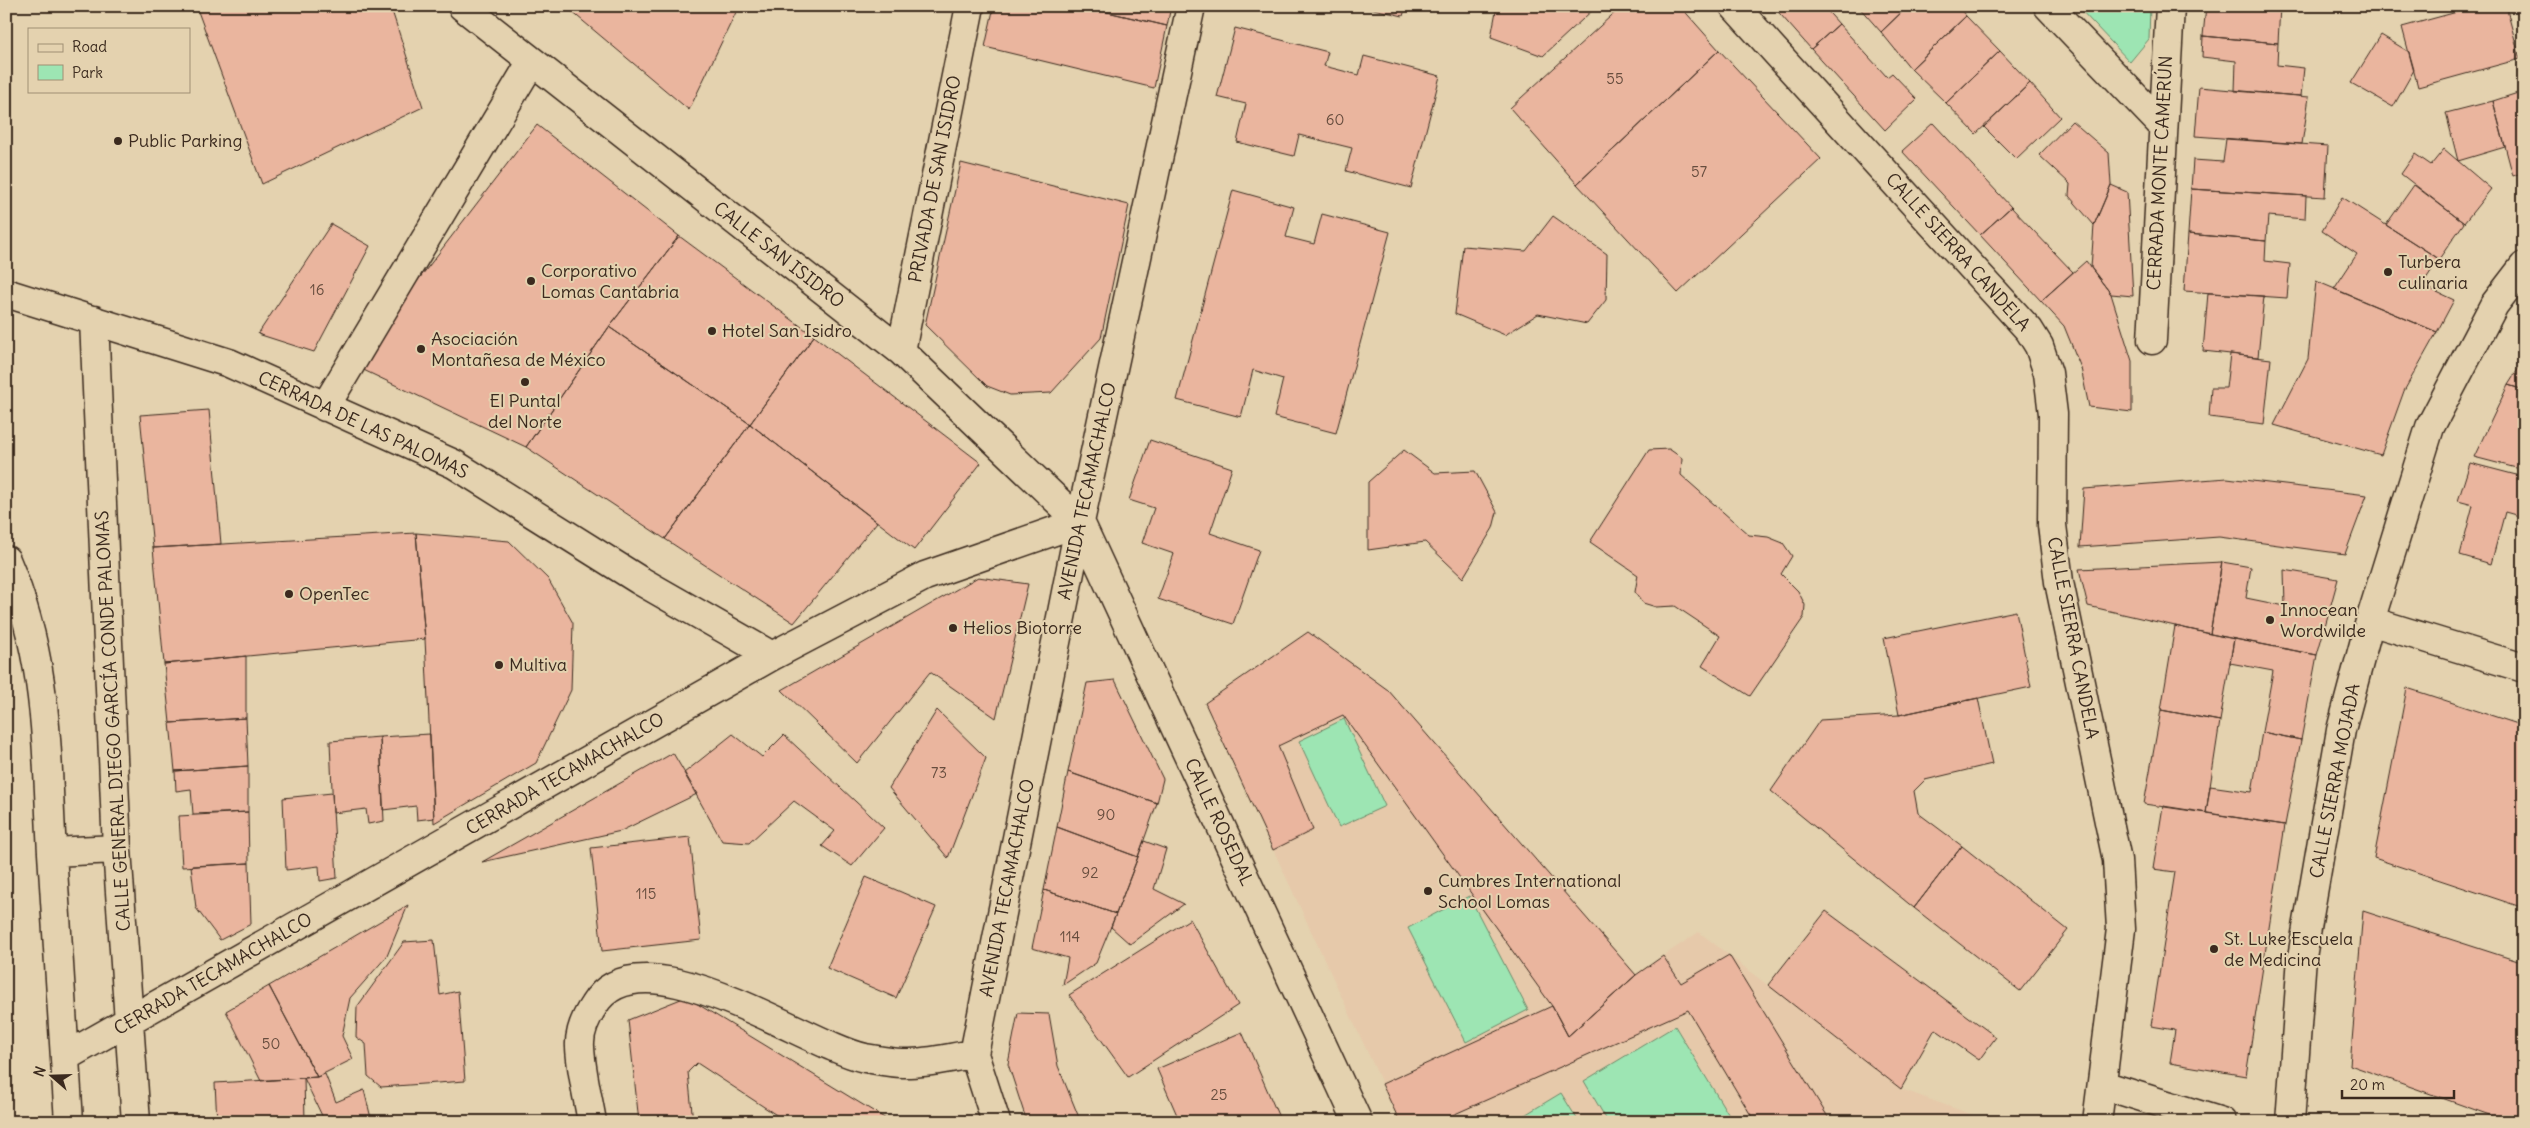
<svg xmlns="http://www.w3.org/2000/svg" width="2530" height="1128" font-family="Delius,sans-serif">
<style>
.built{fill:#e6c9aa}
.green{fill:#9de5b3;stroke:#6c8868}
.building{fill:#eab59e;stroke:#3b2a1e}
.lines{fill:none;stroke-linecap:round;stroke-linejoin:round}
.street-casing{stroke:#3b2a1e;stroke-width:31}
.street{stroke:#e4d2af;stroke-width:28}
.poi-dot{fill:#3b2a1e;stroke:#e4d2af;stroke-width:2}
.labels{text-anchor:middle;stroke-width:4;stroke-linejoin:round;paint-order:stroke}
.number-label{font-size:15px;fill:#674d3e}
.poi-label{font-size:18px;fill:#3b2a1e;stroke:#e4d2af;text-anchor:start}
.street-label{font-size:18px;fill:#3b2a1e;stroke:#e4d2af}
</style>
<rect width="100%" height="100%" fill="#e4d2af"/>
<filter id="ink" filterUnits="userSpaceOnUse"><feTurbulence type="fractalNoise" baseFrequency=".02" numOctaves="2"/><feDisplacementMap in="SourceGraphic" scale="10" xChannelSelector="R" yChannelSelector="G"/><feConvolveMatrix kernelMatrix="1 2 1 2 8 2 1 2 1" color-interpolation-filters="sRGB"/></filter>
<g filter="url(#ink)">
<path class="built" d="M1308 632 1388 690 1636 974 1699 932 1901 1089 1992 1122H1400L1205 703Z"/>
<path class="green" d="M2077 6H2150L2149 39 2130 62Z
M1344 719 1385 806 1339 827 1299 741Z
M1469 896 1528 1010 1466 1042 1408 928Z
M1675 1026 1733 1122H1608L1584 1081Z
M1561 1093 1579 1122H1513Z"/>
<path class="building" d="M196 6H384L393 14 423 107 262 184Z
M565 6H739L689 110Z
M994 6H1082L1167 26 1154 88 985 47Z
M1082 6H1171L1167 26Z
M1361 6H1406L1403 16Z
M1497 6H1597L1543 56 1491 37Z
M1622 6H1680L1719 50 1577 184 1510 108Z
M1773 6H1823L1839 24 1811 49Z
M1858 6H1908L1881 32Z
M1908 6H1957L1966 16 1911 69 1881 32Z
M2206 6H2280L2278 43 2203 36Z
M2479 6H2506L2520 59 2418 87 2402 27Z
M1966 16 2000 51 1946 103 1911 69Z
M1839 24 1887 77 1892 73 1917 99 1885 130 1811 49Z
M1235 28 1328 52 1324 66 1359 75 1364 56 1440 76 1411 188 1346 171 1352 148 1299 135 1294 156 1237 142 1246 104 1217 97Z
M2381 35 2409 52 2414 70 2393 107 2351 83Z
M2203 36 2278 43 2277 65 2304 68 2301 96 2235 91 2236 61 2202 57Z
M1719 50 1821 159 1678 293 1577 184Z
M2000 51 2030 83 1976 134 1946 103Z
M2030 83 2060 117 2016 159 1984 127Z
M2199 87 2309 97 2302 144 2195 136Z
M2524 91V172L2513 176 2493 101Z
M2493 101 2505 147 2458 161 2446 113Z
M2072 121 2109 153 2111 185 2094 225 2069 196 2070 184 2039 155Z
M1933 123 2011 207 1980 235 1902 151Z
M537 125 679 236 609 327 526 447 353 365Z
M2226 139 2328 146 2325 197 2191 189 2193 160 2223 162Z
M2444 149 2491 189 2464 223 2401 174 2415 154 2431 165Z
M961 163 1129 205 1101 338 1051 393 1010 395 987 386 925 325Z
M2111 185 2127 192 2133 296 2111 294 2091 268 2094 225Z
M2414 185 2464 223 2439 259 2386 225Z
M2191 189 2306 196 2305 219 2268 216 2266 241 2188 234Z
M1233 190 1294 207 1286 237 1314 244 1322 214 1390 232 1336 433 1274 417 1283 379 1253 370 1241 417 1177 400Z
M2342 197 2439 259 2422 285 2454 300 2437 332 2334 289 2357 254 2322 231Z
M2011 207 2073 272 2041 301 1980 235Z
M1553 216 1607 254 1606 300 1587 324 1538 314 1505 335 1455 314 1463 246 1526 251Z
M331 224 370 246 314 352 258 334Z
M2188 234 2266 241 2265 261 2290 264 2287 298 2184 291Z
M679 236 814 336 750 424 609 327Z
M2086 261 2111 294 2132 361V412L2089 407 2081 368 2064 326 2041 301Z
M2316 281 2437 332 2404 391 2381 455 2274 425 2308 359Z
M2208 293 2264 296 2258 357 2203 351Z
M609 327 750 424 665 539 526 447Z
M814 336 981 463 914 550 750 424Z
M2230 354 2271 359 2264 424 2209 417 2211 388H2226Z
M2524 360V390L2508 385Z
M2508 385 2524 390V470L2474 457Z
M209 410 221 544 153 548 140 415Z
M750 424 877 522 794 623 665 539Z
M1150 440 1232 468 1210 533 1259 550 1233 624 1158 599 1174 554 1142 543 1154 508 1129 500Z
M1669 449 1682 458 1681 475 1749 535 1768 537 1783 543 1792 556 1781 574 1798 591 1805 605 1804 617 1750 696 1702 666 1720 636 1675 606 1656 607 1643 603 1635 592 1638 575 1590 542 1649 450Z
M1404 450 1435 473 1475 471 1497 512 1493 528 1463 578 1425 542 1368 550V482Z
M2470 463 2524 477 2523 517 2505 512 2491 564 2460 555 2473 505 2458 501Z
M2227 478 2367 495 2345 554 2219 537 2080 547 2084 489Z
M416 533 509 541 548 579 573 623 571 690 536 763 434 823 425 639Z
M416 533 425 639 164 664 153 548Z
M2222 562 2251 567 2246 598 2285 606 2284 570 2338 579 2317 655 2210 634Z
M2222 562 2210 634 2088 606 2079 569Z
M978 577 1028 584 996 718 930 672 857 763 782 690Z
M2016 611 2031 687 1899 715 1884 638Z
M2175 626 2234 639 2220 721 2161 710Z
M1308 632 1388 690 1636 975 1568 1036 1552 1006 1343 715 1278 746 1313 830 1273 850 1205 703Z
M2234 639 2317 655 2301 740 2262 732 2273 671 2230 663Z
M246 656V718L170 723 164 664Z
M1115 680 1163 779 1157 803 1068 772 1087 683Z
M2407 688 2524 726V908L2374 858Z
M1978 698 1992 764 1925 780 1914 791 1918 813 1962 846 1914 908 1771 791 1820 720 1899 715Z
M937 710 986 758 948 858 889 788Z
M2161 710 2220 721 2206 813 2144 804Z
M246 718 248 766 175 771 170 723Z
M2262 732 2301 740 2285 825 2206 813 2210 786 2252 792Z
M430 734 434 818 417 820 416 806 383 810 380 737Z
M733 734 762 757 784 735 884 828 852 866 822 846 835 831 794 801 749 843 722 841 684 773Z
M380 737 384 821 368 824 366 809 333 813 330 741Z
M673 753 697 794 621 831 482 862Z
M248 766V812L193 814 191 789 176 791 175 771Z
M1068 772 1157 803 1138 857 1057 827Z
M332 793 337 878 320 881 319 866 286 870 283 798Z
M2163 806 2285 825 2246 1076 2170 1063 2175 1030 2151 1026 2175 872 2153 869Z
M248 812 249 863 182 867 179 816Z
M1057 827 1138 857 1116 914 1044 890Z
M690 837 701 940 602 951 591 848Z
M1144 841 1166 849 1154 889 1184 904 1130 944 1111 927Z
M1962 846 2068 930 2020 991 1914 908Z
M249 863 251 924 220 940 196 908 191 866Z
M866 877 936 907 896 998 827 968Z
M1044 890 1116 914 1096 963 1063 985 1068 958 1032 948Z
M408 905 387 956 350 998 342 1036 353 1059 317 1077 269 986Z
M1826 911 1996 1037 1979 1060 1935 1029 1901 1089 1768 985Z
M2363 911 2524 963V1122H2509L2350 1065Z
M1190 919 1238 1005 1128 1077 1069 995Z
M434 940 440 995 458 991 465 1081 381 1087 368 1076 366 1044 356 1037 357 1007 404 942Z
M1729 955 1831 1122H1755L1688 1010 1437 1122H1400L1382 1084 1552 1006 1568 1036 1636 975 1663 956 1681 983Z
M269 986 317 1077 261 1081 226 1011Z
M686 997 891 1122H787L697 1063 688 1072 693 1122H639L628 1020Z
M1018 1013 1049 1014 1058 1066 1080 1120 1027 1122 1008 1064Z
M1242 1032 1281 1122H1180L1157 1069Z
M325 1074 336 1102 364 1090 372 1122H325L304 1078 317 1077Z
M304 1078 305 1122H217L215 1083Z"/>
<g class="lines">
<defs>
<path id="street" d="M462 6 901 351 1080 522 1358 1122
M1734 6 2029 330 2039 346 2048 373 2053 414 2052 525 2059 582 2117 860 2121 929 2097 1122
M2048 6 2162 125
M6 293 229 363 454 464 639 580 772 656
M94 320 117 849 136 1122
M2152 340 2170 6
M901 351 970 6
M325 407 532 61
M6 560C49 660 46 748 52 853 57 943 64 1032 69 1122
M2370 621 2524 668
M52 852 117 849
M65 1057 772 656 925 576 1080 522
M2103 1085 2222 1122
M592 1122C588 1097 581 1072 580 1047 579 1032 586 1017 594 1005 640 928 805 1045 865 1058 877 1060 891 1063 902 1063 926 1064 951 1057 974 1054
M996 1122 974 1054 1080 522 1191 6
M2290 1122 2302 957 2341 730 2370 621 2430 427 2494 305 2524 266"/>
</defs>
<use href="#street" class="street-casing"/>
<use href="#street" class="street"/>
</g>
</g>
<g class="poi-dot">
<circle cx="118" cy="141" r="5"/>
<circle cx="2388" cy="272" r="5"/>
<circle cx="531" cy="281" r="5"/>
<circle cx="712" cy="331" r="5"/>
<circle cx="421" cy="349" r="5"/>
<circle cx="525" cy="382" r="5"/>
<circle cx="289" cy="594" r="5"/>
<circle cx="2270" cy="620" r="5"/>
<circle cx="953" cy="628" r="5"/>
<circle cx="499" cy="665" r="5"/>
<circle cx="1428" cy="891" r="5"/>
<circle cx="2214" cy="949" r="5"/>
</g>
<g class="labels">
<g class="number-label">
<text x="1615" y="84">55</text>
<text x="1335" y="125">60</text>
<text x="1699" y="177">57</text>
<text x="317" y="295">16</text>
<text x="939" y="778">73</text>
<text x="1106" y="820">90</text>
<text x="1090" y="878">92</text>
<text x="646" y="899">115</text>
<text x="1070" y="942">114</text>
<text x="271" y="1049">50</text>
<text x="1219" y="1100">25</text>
</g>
<g class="poi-label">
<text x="128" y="147">Public Parking</text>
<text x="2398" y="268">Turbera<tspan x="2398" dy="21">culinaria</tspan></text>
<text x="541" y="277">Corporativo<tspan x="541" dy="21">Lomas Cantabria</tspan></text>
<text x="722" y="337">Hotel San Isidro</text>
<text x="431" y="345">Asociación<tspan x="431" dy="21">Montañesa de México</tspan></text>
<text x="525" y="407" text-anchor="middle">El Puntal<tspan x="525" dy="21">del Norte</tspan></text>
<text x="299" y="600">OpenTec</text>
<text x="2280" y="616">Innocean<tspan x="2280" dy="21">Wordwilde</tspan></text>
<text x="963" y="634">Helios Biotorre</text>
<text x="509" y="671">Multiva</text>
<text x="1438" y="887">Cumbres International<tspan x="1438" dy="21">School Lomas</tspan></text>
<text x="2224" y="945">St. Luke Escuela<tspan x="2224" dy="21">de Medicina</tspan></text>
</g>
<g class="street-label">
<text transform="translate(2160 173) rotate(-87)" y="6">CERRADA MONTE CAMERÚN</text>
<text transform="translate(935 179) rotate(-79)" y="6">PRIVADA DE SAN ISIDRO</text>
<text transform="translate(1958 252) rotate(48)" y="6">CALLE SIERRA CANDELA</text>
<text transform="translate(779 255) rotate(38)" y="6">CALLE SAN ISIDRO</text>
<text transform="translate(363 425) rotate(25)" y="6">CERRADA DE LAS PALOMAS</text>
<text transform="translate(1087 491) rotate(-78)" y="6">AVENIDA TECAMACHALCO</text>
<text transform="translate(2073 638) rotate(79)" y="6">CALLE SIERRA CANDELA</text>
<text transform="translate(113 721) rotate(-93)" y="6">CALLE GENERAL DIEGO GARCÍA CONDE PALOMAS</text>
<text transform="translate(565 774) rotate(-30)" y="6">CERRADA TECAMACHALCO</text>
<text transform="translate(2335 781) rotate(-79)" y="6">CALLE SIERRA MOJADA</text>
<text transform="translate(1219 822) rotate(65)" y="6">CALLE ROSEDAL</text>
<text transform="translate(1007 888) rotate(-79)" y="6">AVENIDA TECAMACHALCO</text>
<text transform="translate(213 974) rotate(-30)" y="6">CERRADA TECAMACHALCO</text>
</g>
</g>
<rect width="2530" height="1128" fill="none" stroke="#e4d2af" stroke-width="25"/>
<rect x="12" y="12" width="2505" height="1103" fill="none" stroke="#3b2a1e" stroke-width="2" filter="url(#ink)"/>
<rect x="28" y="28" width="162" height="65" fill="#e4d2af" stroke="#a08f75"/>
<rect x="38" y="44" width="25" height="8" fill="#e4d2af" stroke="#a08f75"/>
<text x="72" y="52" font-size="15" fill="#3b2a1e">Road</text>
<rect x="38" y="65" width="25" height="15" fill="#9de5b3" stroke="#a08f75"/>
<text x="72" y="78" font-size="15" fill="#3b2a1e">Park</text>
<g transform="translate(52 1076) rotate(290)" stroke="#e4d2af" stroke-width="4" paint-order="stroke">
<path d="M0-4L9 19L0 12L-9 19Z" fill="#3b2a1e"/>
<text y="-8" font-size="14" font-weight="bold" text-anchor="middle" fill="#3b2a1e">N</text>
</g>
<path d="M2342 1090v8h112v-8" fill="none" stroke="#3b2a1e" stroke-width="2.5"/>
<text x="2350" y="1090" font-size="15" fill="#3b2a1e" stroke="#e4d2af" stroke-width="4" paint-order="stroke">20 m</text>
</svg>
